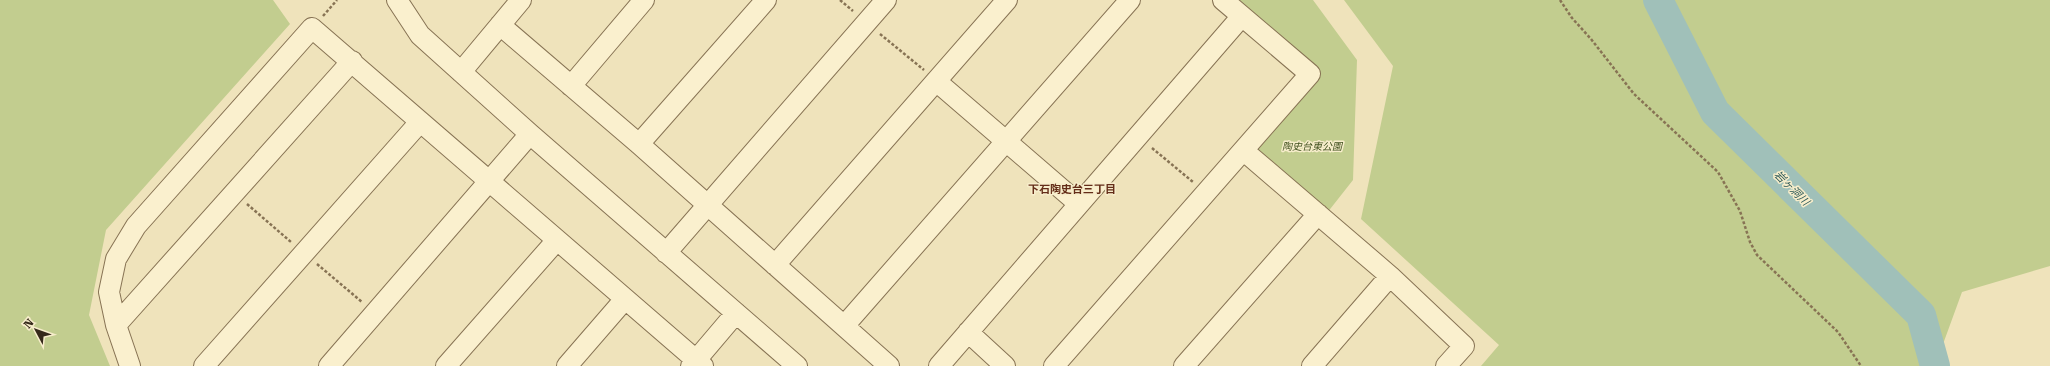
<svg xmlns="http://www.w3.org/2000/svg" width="2050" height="366" font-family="'Roboto Serif','Noto Sans JP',serif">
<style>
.green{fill:#c2cd8f}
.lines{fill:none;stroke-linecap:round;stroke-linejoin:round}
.river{stroke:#a0c0b9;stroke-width:30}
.minor-casing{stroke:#877354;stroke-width:22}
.path{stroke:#877354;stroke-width:2.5;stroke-dasharray:3 2;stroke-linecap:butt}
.minor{stroke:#faf0ce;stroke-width:20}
.labels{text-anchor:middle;stroke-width:3;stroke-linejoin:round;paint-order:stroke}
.park-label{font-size:10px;font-style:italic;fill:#425320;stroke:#f7edcb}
.water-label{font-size:11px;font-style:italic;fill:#285656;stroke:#f7edcb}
.neighbourhood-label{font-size:11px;font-weight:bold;fill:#642d18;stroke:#f7edcb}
</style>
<rect width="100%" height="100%" fill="#efe3bb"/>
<path class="green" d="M0 0H273L290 24 106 230 89 315 110 366H0Z
M1234 0H1313L1357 60 1353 180 1327 213 1254 151 1319 73Z
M1344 0H2050V266L1962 292 1935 366H1481L1499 345 1361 219 1393 66Z"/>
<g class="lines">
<path class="river" d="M1658 0 1715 112 1921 315 1935 366"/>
<defs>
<path id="minor" d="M397 0 420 35 530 134 797 366
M500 25 639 144 889 366
M461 72 521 0
M936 81 1079 204
M571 86 644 0
M639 144 766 0
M1244 151 1390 276 1464 346 1446 366
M666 253 886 0
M775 265 1007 0
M116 325 352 61
M844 326 1130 0
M968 332 1005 366
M130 366 116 325 109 292 116 259 136 226 312 28 703 366
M204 366 420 122
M329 366 530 134
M446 366 557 240
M567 366 625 299
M691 366 736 313
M939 366 1242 16
M1054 366 1310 74 1223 0
M1184 366 1318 214
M1312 366 1390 276"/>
</defs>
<use href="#minor" class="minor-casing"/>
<path class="path" d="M840 0 853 11
M1560 0 1572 18 1591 39 1634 94 1718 172 1740 211 1750 242 1757 255 1838 332 1861 366
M323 16 337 0
M880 34 924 70
M1152 148 1193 182
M247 204 291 242
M317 264 362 302"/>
<use href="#minor" class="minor"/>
</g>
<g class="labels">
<g class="park-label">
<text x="1312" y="150">陶史台東公園</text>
</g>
<g class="water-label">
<text transform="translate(1792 188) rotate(45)" y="4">岩ヶ洞川</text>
</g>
<g class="neighbourhood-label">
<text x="1072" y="193">下石陶史台三丁目</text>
</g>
</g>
<g transform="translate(36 330) rotate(311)" stroke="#f7edcb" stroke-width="3" paint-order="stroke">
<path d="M0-3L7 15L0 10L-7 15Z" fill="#35291a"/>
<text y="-6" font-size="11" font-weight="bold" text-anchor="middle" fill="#35291a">N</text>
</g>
</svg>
